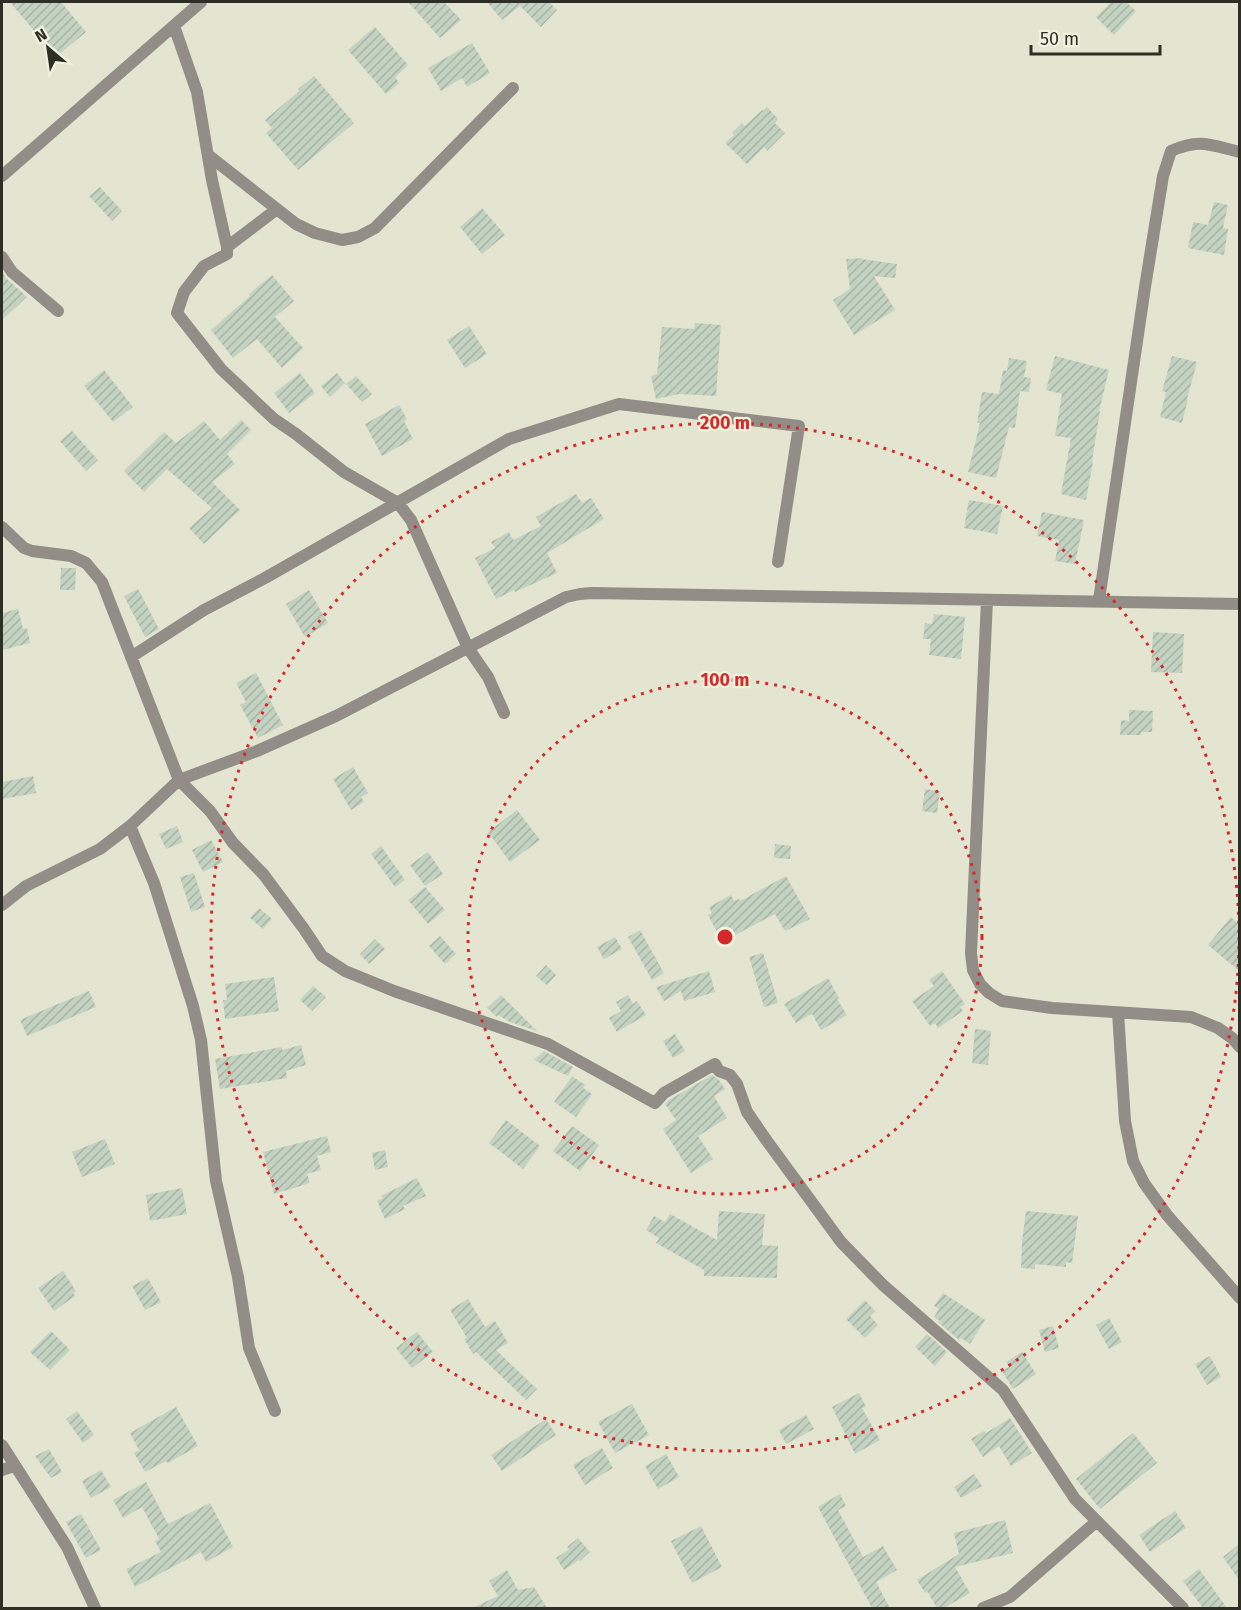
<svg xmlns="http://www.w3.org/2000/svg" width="1241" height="1610" font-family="'Fira Sans',sans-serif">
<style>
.building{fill:url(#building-hatch)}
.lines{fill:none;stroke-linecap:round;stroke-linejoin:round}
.street{stroke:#928d86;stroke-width:12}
.ring{fill:none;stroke:#d62828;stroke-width:3;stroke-dasharray:3 6}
.centre{fill:#d62828;stroke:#f0f2dd;stroke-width:3}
.ring-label{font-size:18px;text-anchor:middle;font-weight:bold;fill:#d62828;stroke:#f0f2dd;stroke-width:4.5;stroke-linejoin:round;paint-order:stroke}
</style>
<defs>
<pattern id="building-hatch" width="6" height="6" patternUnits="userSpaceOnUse" patternTransform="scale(1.5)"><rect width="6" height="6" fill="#c3d2c1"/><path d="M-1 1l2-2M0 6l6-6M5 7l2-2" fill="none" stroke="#a8b5a6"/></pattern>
</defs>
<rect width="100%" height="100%" fill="#e3e5d0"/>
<path class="building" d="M10 2H61L86 32 56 57Z
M408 2H444L461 20 440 38Z
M487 2H549L557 10 541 27 520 6 502 20Z
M1111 2H1126L1136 11 1114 35 1096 17Z
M375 27 408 65 395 77 399 83 386 94 348 50Z
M472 43 490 73 467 87 462 78 441 91 428 68Z
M314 76 354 123 298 170 266 133 272 128 265 120 299 91 298 89Z
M767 107 778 119 775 123 785 133 767 151 764 147 747 164 725 143 734 135 732 133 742 123 745 126 762 110 763 111Z
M100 187 122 211 112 221 89 196Z
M1214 202 1228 205 1223 228 1228 229 1224 255 1188 248 1193 222 1208 225Z
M482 208 505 235 482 254 460 227Z
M862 258V259L897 264 895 278 874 276 895 310 854 335 833 300 850 289 846 259Z
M2 271 6 278 27 297 2 320Z
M272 275 294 301 275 317 303 348 282 368 257 339 233 358 211 330 250 296 249 294Z
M695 323 721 325 716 396 679 394 656 399 651 376 657 374 662 327 694 329Z
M469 326 487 354 465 368 447 340Z
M1055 356 1109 370 1099 411H1100L1092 461 1093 462 1086 500 1061 494 1071 438 1055 436 1062 394 1046 390Z
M1172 356 1197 362 1187 399H1188L1182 423 1160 417 1166 392 1162 391Z
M1009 358 1027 361 1024 377 1031 378 1029 392 1020 391 1015 428 1009 427 996 478 968 472 980 423H977L982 392 999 394 1003 370 1007 371Z
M104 370 133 407 113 422 84 386Z
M300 373 315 393 289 413 274 393Z
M337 373 345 383 330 397 321 386Z
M356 376 372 394 362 402 346 384Z
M399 405 407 419 404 421 413 439 382 456 365 424Z
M241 420 251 430 227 454 235 464 212 482 240 510 204 544 189 528 212 508 167 469 144 492 124 471 164 432 176 443 204 421 220 440Z
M72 431 98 460 86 471 60 441Z
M576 494 582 503 591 498 604 519 547 553 557 573 515 592 514 590 496 599 475 558 495 548 491 542 509 532 513 540 541 526 536 517Z
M969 500 1003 506 997 534 964 528Z
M1042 512 1084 520 1075 564 1055 561 1059 540 1037 536Z
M61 568H76L75 590H60Z
M138 589 159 629 145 637 124 596Z
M309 590 328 623 305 637 286 604Z
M18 609 23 629 27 628 30 643 2 650V613Z
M934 614 965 617 961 659 929 655 931 639H923L925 623 932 624Z
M1153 632 1184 634 1182 673 1151 672Z
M256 673 283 725 258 738 240 705 246 702 236 683Z
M1129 710 1153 711 1152 732H1141V735H1120L1121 720 1129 721Z
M353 767 368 793 361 797 364 802 351 810 333 779Z
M33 776 36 793 2 799V782Z
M925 789 940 791 937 813 922 811Z
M517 810 540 840 510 862 488 832Z
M177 826 183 842 166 849 159 834Z
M211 840 223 862 203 872 192 850Z
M775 844 791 846 790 859 774 858Z
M381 846 405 880 395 887 371 854Z
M428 852 443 874 425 886 410 865Z
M194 873 205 907 191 912 180 877Z
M786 876 810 919 785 931 775 914 722 942 708 915 712 913 709 907 731 895 734 901 739 899 740 901Z
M425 887 445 910 428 924 408 900Z
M259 908 272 919 263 929 250 918Z
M1231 917 1239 925V971L1208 945Z
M640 930 664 973 652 980 628 937Z
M440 936 456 954 445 964 429 946Z
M615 937 622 949 604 959 597 947Z
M375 939 385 949 369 964 360 954Z
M763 953 778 1003 764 1007 749 957Z
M546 965 556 975 547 985 536 976Z
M709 971 715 992 684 1001 681 991 664 1001 656 987Z
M942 971 965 1004 960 1007 963 1011 938 1028 935 1023 930 1026 912 1001 934 986 929 980Z
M274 977 279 1011 225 1019 223 1000H227L225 984Z
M828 978 839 998 837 999 847 1015 821 1030 812 1014 796 1023 784 1004Z
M313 986 326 997 312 1011 300 1000Z
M89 991 96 1007 27 1036 20 1020Z
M501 995 537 1031 510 1022 498 1015 497 1017 487 1008Z
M628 995 633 1004 637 1001 646 1015 617 1032 609 1018 621 1011 616 1002Z
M975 1029 991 1031 988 1065 972 1063Z
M675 1034 685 1051 673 1058 663 1041Z
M301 1045 306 1065 286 1071 287 1078 220 1089 215 1059 282 1047V1050Z
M544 1051 573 1067 568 1076 534 1060Z
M712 1075 719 1080 725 1089 714 1096 727 1118 698 1136 713 1159 691 1173 663 1129 676 1120 665 1104 669 1100Z
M572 1076 585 1085 583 1088 592 1094 576 1117 554 1102Z
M506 1120 540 1146 523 1169 489 1143Z
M572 1126 599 1145 580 1171 553 1151Z
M327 1136 331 1152 317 1156 321 1170 307 1174 310 1183 274 1194 263 1152Z
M105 1139 115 1164 82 1177 72 1152Z
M385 1150 388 1167 375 1170 372 1153Z
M417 1178 426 1196 403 1206 405 1209 385 1219 377 1201 383 1198 381 1196Z
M182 1188 187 1214 150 1221 146 1195Z
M719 1211 765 1214 762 1245 778 1246 777 1278 704 1276V1270L656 1243 659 1238 646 1230 654 1216 665 1222 670 1214 717 1240Z
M1026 1211 1078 1216 1072 1263 1066 1262V1267L1035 1264V1269L1021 1268 1022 1242Z
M63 1271 76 1291 73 1293 75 1296 54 1311 38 1288Z
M148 1278 161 1302 145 1310 132 1286Z
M943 1293 985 1320 970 1344 961 1338 959 1340 938 1322 940 1321 934 1317 939 1309 934 1306Z
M468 1299 485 1327 495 1321 508 1343 496 1350 537 1389 526 1400 476 1352 473 1354 464 1339 467 1338 450 1310Z
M865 1300 875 1311 870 1316 878 1325 865 1338 846 1319Z
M1109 1318 1122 1342 1109 1349 1096 1325Z
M1053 1326 1059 1348 1045 1352 1039 1330Z
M51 1331 70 1350 50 1370 30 1352Z
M417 1332 433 1352 412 1368 396 1348Z
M927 1334 947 1352 935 1366 915 1347Z
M1022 1352 1036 1374 1013 1389 1002 1371 1009 1367 1006 1362Z
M1210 1356 1221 1377 1207 1385 1195 1364Z
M859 1393 866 1407 862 1408 880 1440 855 1454 832 1407Z
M632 1404 649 1435 615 1453 598 1422Z
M176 1407 198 1446 168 1463 166 1461 145 1472 134 1453 139 1450 130 1433Z
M77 1411 94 1435 83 1443 66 1419Z
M806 1415 814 1429 786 1444 779 1430Z
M1010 1418 1032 1453 1011 1466 999 1446 983 1457 971 1439 984 1431 986 1433Z
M546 1419 556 1435 502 1471 491 1455Z
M1133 1433 1157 1463 1100 1509 1076 1479Z
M602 1448 613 1468 585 1485 573 1465Z
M49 1449 62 1472 51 1478 35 1456Z
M666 1454 679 1477 658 1489 645 1466Z
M101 1470 111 1487 91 1498 82 1481Z
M974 1474 982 1486 961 1498 954 1487Z
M146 1482 168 1524 210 1503 233 1547 206 1562 201 1552 135 1587 126 1569 161 1552 155 1541 159 1539 142 1507 123 1518 113 1500Z
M840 1494 846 1506 838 1510 863 1557 883 1546 897 1570 876 1582 890 1608H872L818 1507Z
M1175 1511 1186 1528 1150 1552 1139 1535Z
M81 1514 101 1550 86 1558 66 1522Z
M1005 1520 1013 1553 955 1567 970 1593 944 1608H937L927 1591 925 1593 917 1580 959 1554 954 1533Z
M701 1526 722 1567 692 1583 671 1541Z
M578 1538 590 1552 580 1561 579 1560 564 1570 556 1558 569 1549 567 1547Z
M1239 1544V1580L1223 1557Z
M1199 1569 1227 1608H1203L1183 1581Z
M507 1570 518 1590 534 1587 547 1608H472L498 1596 489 1581Z"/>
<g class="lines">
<path class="street" d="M174 26 197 92 212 180 227 247V254L204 266 184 292 177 313 221 369 274 419 296 434 344 472 398 503 411 520 468 648 488 677 504 713
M208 155 296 224 315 233 342 240 358 237 375 228 513 88
M2 176 201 2
M227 247 277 209
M2 257 12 272 58 311
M2 527 24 548 32 551 71 556 86 563 102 582 179 780 210 811 233 843 264 875 304 929 322 956 345 971 394 991 548 1044 655 1103 664 1093 715 1064 719 1071 730 1075 737 1084 747 1112 767 1141 841 1242 883 1285 1003 1390 1075 1499 1183 1608
M987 600 971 953 973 970 980 984 989 993 1002 1001 1052 1008 1191 1017 1218 1028 1232 1038 1240 1047
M1099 600 1145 287 1163 176 1171 151C1200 138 1210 145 1240 152
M131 657 204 610 265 578 509 439 619 404 799 426 778 562
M130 826 154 883 193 1006 201 1040 216 1181 238 1277 249 1348 275 1411
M2 905 26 886 100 849 130 826 179 780 257 751 336 716 566 597 580 594 592 593C808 598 1024 599 1240 604
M1118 1013 1125 1121 1133 1161 1144 1183 1167 1215 1240 1298
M2 1445 67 1547 95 1608
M2 1470 14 1466
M983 1608 1010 1597 1097 1521"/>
</g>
<g class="ring">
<circle cx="725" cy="937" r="257"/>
<circle cx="725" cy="937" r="514"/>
</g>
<circle cx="725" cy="937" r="9" class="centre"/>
<g class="ring-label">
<text x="725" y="429">200 m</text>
<text x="725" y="686">100 m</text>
</g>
<rect width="1241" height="1610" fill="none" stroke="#2d2e26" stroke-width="6"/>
<g transform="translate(48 48) rotate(331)" stroke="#f0f2dd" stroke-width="4.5" paint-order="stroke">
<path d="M0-4.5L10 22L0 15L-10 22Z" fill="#2d2e26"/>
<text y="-9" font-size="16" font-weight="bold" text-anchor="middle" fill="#2d2e26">N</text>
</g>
<path d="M1031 45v9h129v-9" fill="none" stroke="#2d2e26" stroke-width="3"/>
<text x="1040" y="45" font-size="18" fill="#2d2e26" stroke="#f0f2dd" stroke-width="4.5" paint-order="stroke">50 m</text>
</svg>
